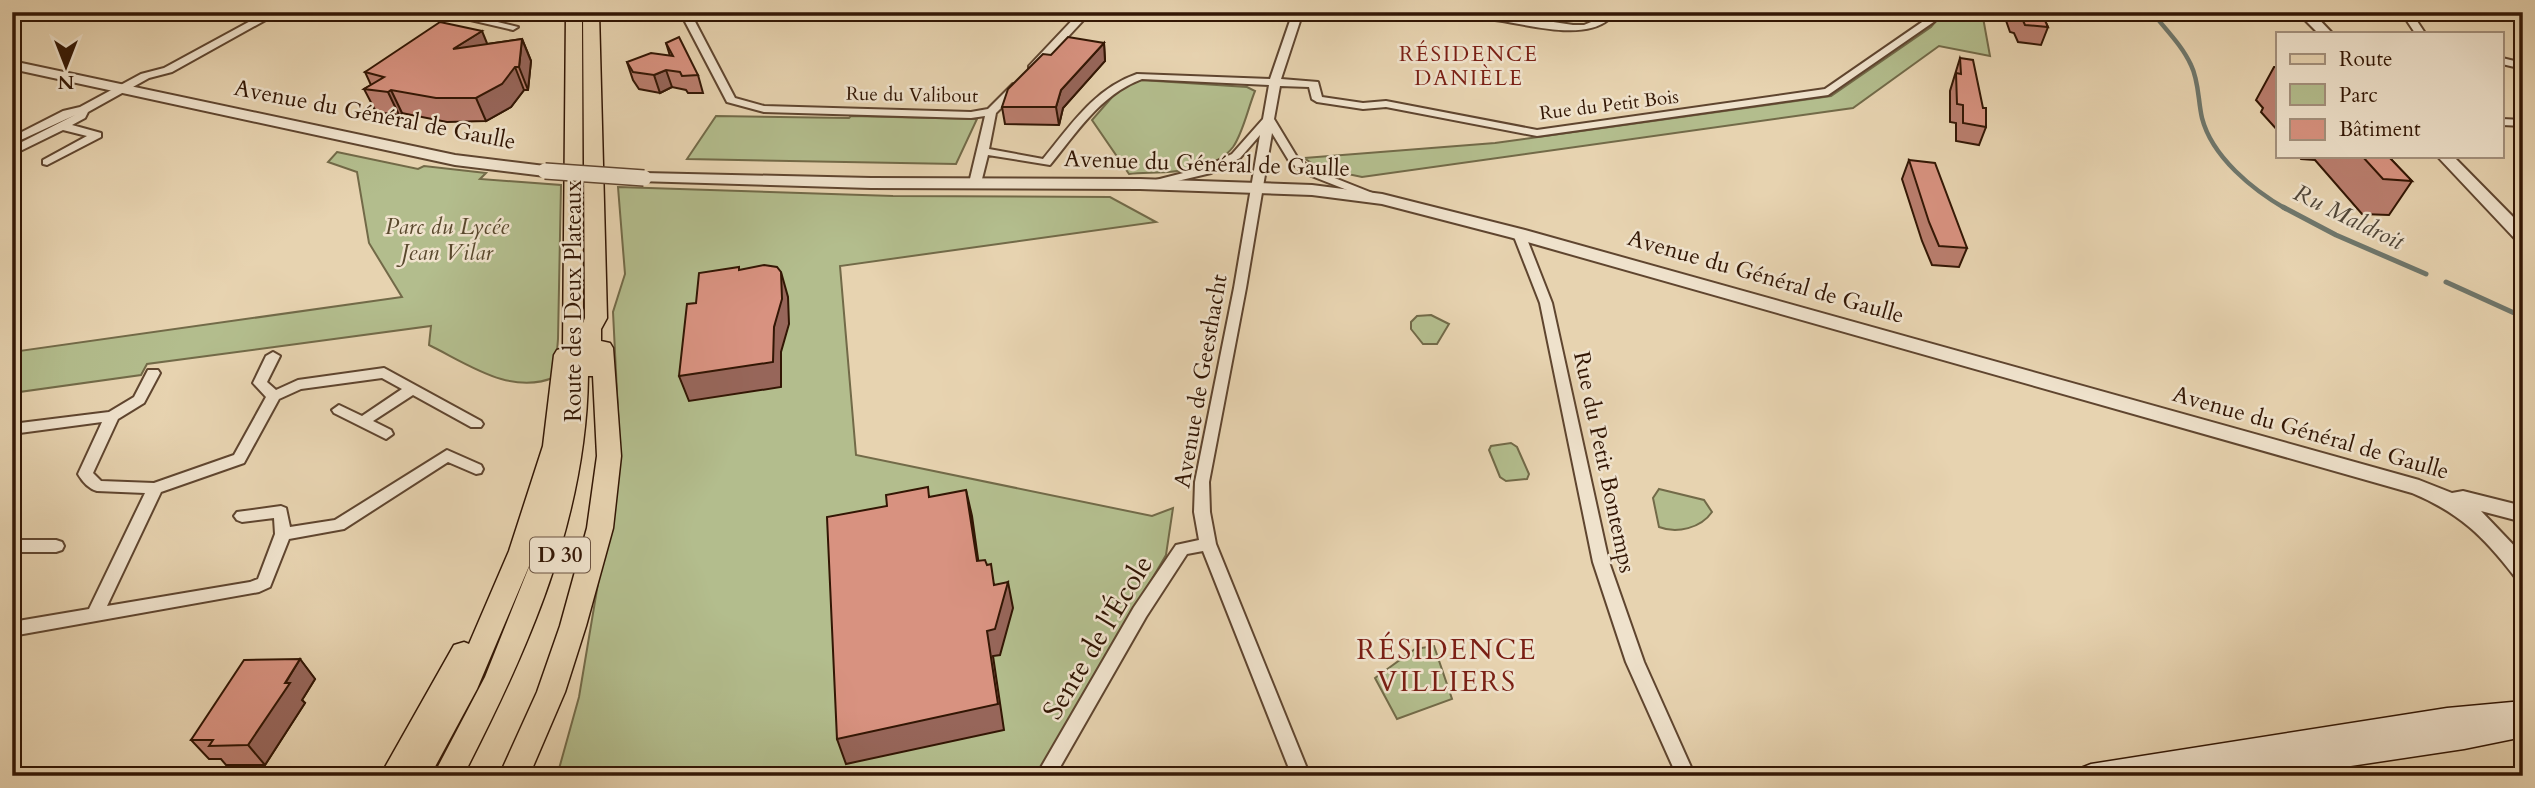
<svg xmlns="http://www.w3.org/2000/svg" width="2535" height="788" font-family="Cardo,serif">
<style>
.green{fill:#b3bd8d;stroke:#726a48;stroke-width:2}
.lines{fill:none;stroke-linecap:round;stroke-linejoin:round}
.stream-far1{stroke:#6f776c;stroke-width:4.5}
.stream{stroke:#6f776c;stroke-width:5}
.minor-casing{stroke:#5f452f;stroke-width:4}
.tertiary-casing{stroke:#5f452f;stroke-width:4}
.secondary-casing{stroke:#321604;stroke-width:3}
.primary-casing{stroke:#321604;stroke-width:3}
.minor{fill:#efe2cc;fill-rule:evenodd}
.tertiary{fill:#efe2cc;fill-rule:evenodd}
.secondary{fill:#efe2cc;fill-rule:evenodd}
.primary{fill:#e7d3b0;fill-rule:evenodd}
.tertiary-bridge-casing{stroke:#5f452f;stroke-width:18;stroke-linecap:butt}
.tertiary-bridge{stroke:#efe2cc;stroke-width:15}
.wall{fill:#ba7e6e;stroke:#321604;stroke-width:2}
.shaded-wall{fill:#97665a;stroke:#321604;stroke-width:2}
.building{fill:#d89280;stroke:#321604;stroke-width:2}
.labels{text-anchor:middle;stroke-width:5;stroke-linejoin:round;paint-order:stroke}
.far-street-label{font-size:19px;fill:#321604;stroke:#efe2cc}
.far-neighbourhood-label{font-size:21px;letter-spacing:2px;fill:#7a1f14;stroke:#efe2cc}
.shield{fill:#efe2cc;stroke:#6b5340;stroke-width:2}
.shield-label{font-size:21px;font-weight:bold;fill:#321604}
.street-label{font-size:23px;fill:#321604;stroke:#efe2cc}
.park-label{font-size:23px;font-style:italic;fill:#59482d;stroke:#efe2cc}
.water-label{font-size:24px;font-style:italic;fill:#504638;stroke:#efe2cc}
.near-street-label{font-size:28px;fill:#321604;stroke:#efe2cc}
.near-neighbourhood-label{font-size:28px;letter-spacing:2px;fill:#7a1f14;stroke:#efe2cc}
</style>
<rect width="100%" height="100%" fill="#e7d3b0"/>
<filter id="stains"><feTurbulence type="fractalNoise" baseFrequency=".00286" numOctaves="4"/><feColorMatrix values="0 0 0 0 .2 0 0 0 0 .09 0 0 0 0 .02 0 0 0 .5 -.17"/></filter>
<radialGradient id="worn" r=".72"><stop offset=".6" stop-color="#630" stop-opacity="0"/><stop offset="1" stop-color="#630" stop-opacity=".3"/></radialGradient>
<path class="green" d="M1936 12H1982L1990 56 1939 46 1853 108 1362 177 1319 168 1304 158 1495 143 1831 96 1931 27 1936 21Z
M1141 80 1247 87 1255 91C1248 108 1243 133 1233 147 1211 176 1161 171 1129 174L1092 120 1120 88Z
M716 116 849 118 851 116 977 119 956 164 687 159Z
M337 152 418 169 424 166 486 173 480 179 561 185 558 339 555 377C511 396 468 364 429 345L431 326 147 364 141 375 12 393V352L402 297 369 243 357 172 328 162Z
M618 187 893 196 1110 197 1156 222 840 266 856 455 1152 516 1173 508 1166 555 1037 776H557L579 697 620 452 613 312 625 274Z
M1431 315 1449 324 1437 344H1423L1411 329V322L1417 316Z
M1511 443 1517 447 1529 474 1527 479 1506 481 1500 477 1489 450 1491 446Z
M1659 489 1704 500 1712 512C1701 528 1677 534 1659 527L1653 498Z
M1434 646 1452 699 1397 719 1375 678 1415 649Z"/>
<g class="lines">
<path class="stream-far1" d="M2152 12C2165 29 2182 45 2191 65 2199 81 2198 101 2202 118 2212 157 2253 190 2286 209"/>
<path class="stream" d="M2283 207 2336 235 2426 274
M2446 282 2523 317"/>
<defs>
<path id="minor" d="M267 12H280L172 72 149 78 88 112 85 118 72 125 101 133V137L47 165 43 164V160L87 136 63 130 12 155V147L75 115 12 144V137L63 111 80 107 141 74 164 68Z
M436 12H456L518 27 513 30Z
M680 12H690L735 98 764 106 971 112 988 109 1013 84H1021V88L996 113 989 149 1043 159C1071 125 1094 89 1137 74L1270 79 1293 12H1303L1281 79 1318 82 1322 97 1363 103 1386 101 1537 130 1825 89 1925 20 1923 12H1933L1935 21 1828 95 1537 136 1386 107 1363 109 1317 102 1312 99 1309 87 1280 86 1274 119 1297 157 1312 169 1385 198 1379 202 1375 201 1304 173 1289 161 1272 133 1246 288 1209 482 1210 512 1216 544 1310 776H1292L1203 551 1187 554 1146 617 1055 776H1036L1134 607 1176 545 1199 540 1194 512 1195 482 1234 288 1260 135 1240 158 1211 173 1152 187 1146 184 1148 182 1203 168 1232 154 1263 119 1269 85 1142 79C1100 95 1077 132 1050 165L988 155 981 183 975 186 969 183 985 116 971 118 764 112 727 102Z
M1080 12H1091L1037 70H1029V66Z
M1489 12 1573 25H1584L1603 17 1608 20C1582 41 1527 24 1495 20L1492 19Z
M2401 12H2411L2425 33H2415Z
M2480 12H2502L2523 16V22Z
M2502 58 2523 63V69L2502 64Z
M2502 119 2523 120V126L2502 125Z
M1519 230 1525 234 1552 303 1609 562 1644 662 1695 776H1677L1626 662 1593 562 1540 303 1513 234Z
M273 352 280 356 267 382 276 390 298 380 384 368 481 421 483 424 481 427H471L413 395 373 421 391 430 393 434 386 439 334 413 332 410 339 405 362 416 402 389 382 378 301 389 279 399 244 463 161 492 107 606 250 582 258 579 275 534 274 518 242 522 237 520 234 516 237 512 281 506 286 508 290 527 335 520 447 450 481 465 483 469 481 473 476 474 448 462 344 529 289 539 270 587 259 592 12 636V622L89 609 145 493 97 491C89 489 82 481 78 474L102 422 12 434V424L109 412 134 397 148 370H158L160 373 144 403 118 419 93 473 101 481 154 483 234 455 266 397 253 383 266 356Z
M12 540H56L62 542 64 546 62 550 56 552H12Z"/>
<path id="tertiary" d="M2297 12H2312L2332 33H2318Z
M12 61 455 155 545 166 553 171 545 176 455 165 12 69Z
M2437 156H2453L2523 227V242L2517 241Z
M644 173 871 178 1140 179 1312 185 1382 194 1525 230 2419 480 2452 493 2463 491 2523 506V522L2481 511 2523 555V579L2515 577C2484 537 2460 513 2412 493L1513 238 1382 204 1312 195 1140 189 871 188 638 181 636 178 638 175Z"/>
<path id="secondary" d="M2523 701V737L2464 749 2284 776H2186L2188 772 2166 776H2077L2081 768 2091 764 2447 708Z"/>
<path id="primary" d="M566 12H582L583 323 585 318 583 12H599L607 318 601 329V341L610 343 613 348 621 456 613 528 586 626 565 692 529 776H499L537 692 560 626 587 528 597 456 593 376H588C586 520 528 650 463 776H433L485 677 535 552 477 689 430 776H380L454 645 464 642 469 644 509 551 543 446 554 355 557 350 563 348Z"/>
</defs>
<use href="#minor" class="minor-casing"/>
<use href="#tertiary" class="tertiary-casing"/>
<use href="#secondary" class="secondary-casing"/>
<use href="#primary" class="primary-casing"/>
<use href="#minor" class="minor"/>
<use href="#tertiary" class="tertiary"/>
<use href="#secondary" class="secondary"/>
<use href="#primary" class="primary"/>
<defs>
<path id="tertiary-bridge" d="M545 171 644 178"/>
</defs>
<use href="#tertiary-bridge" class="tertiary-bridge-casing"/>
<use href="#tertiary-bridge" class="tertiary-bridge"/>
</g>
<path class="wall" d="M2003 12H2041L2048 27 2041 45 2018 42 2014 33 2010 32Z
M522 39 531 61 528 90H524L511 107 486 121 447 122 402 113 399 115 376 112 364 89 371 85 365 72 487 44Z
M666 43 698 75 703 93H688L686 90 672 87 660 93 639 89 633 80 627 62 670 56Z
M1104 43 1105 61 1063 108 1059 125 1005 124 1002 107 1051 55Z
M1960 58 1986 127 1979 145 1956 141V123L1950 122V91Z
M2274 67H2278V131L2261 112 2263 108 2256 100Z
M2299 156H2388L2412 181 2389 215 2362 214 2315 160 2301 159Z
M1909 160 1967 248 1959 267 1932 265 1922 241 1902 179Z
M300 659 315 679 302 700 305 703 265 765H226L221 759H209L191 740Z"/>
<path class="shaded-wall" d="M482 31 491 53 453 49Z
M522 39 531 61 528 90 519 67Z
M1104 43 1105 61 1063 108 1059 125 1056 107 1061 90Z
M515 67 524 90 511 107 486 121 476 98Z
M666 70 672 87 660 93 654 75Z
M391 90 402 113 399 115 388 92Z
M781 272 788 297 789 324 781 352V387L689 401 679 376 774 327Z
M966 490 972 516 982 587 977 561Z
M1008 582 1013 608 1000 655 993 656 1004 730 846 764 837 739Z
M300 659 315 679 302 700 305 703 265 765 248 745Z"/>
<path class="building" d="M2016 12H2041L2048 27 2025 25 2021 16 2017 15Z
M440 22 482 31 453 49 522 39 519 67H515L502 84 476 98H436L391 90 388 92 364 89 384 77 365 72Z
M679 37 698 75 682 76 680 72 666 70 654 75 633 72 627 62 651 53 673 56 666 43Z
M1068 37 1104 43 1061 90 1056 107H1002L1008 89 1043 54 1051 55Z
M1960 58 1973 60 1983 108H1986V127L1963 123V105L1957 104 1956 73 1961 74Z
M2362 156H2388L2412 181 2383 179Z
M1909 160 1935 163 1967 248 1939 246 1929 222Z
M764 265 777 267 781 272 782 299 774 327 773 362 679 376 687 304 696 303 699 273 739 267V270Z
M928 487 929 497 966 490 977 561 985 560 987 565 991 564 994 585 1008 582 995 629 987 631 998 704 837 739 827 517 887 506 886 495Z
M300 659 285 683H290L248 745 209 746 213 740H191L244 660Z"/>
<g class="labels">
<g class="far-street-label">
<text transform="translate(912 94) rotate(1)" y="7">Rue du Valibout</text>
<text transform="translate(1609 104) rotate(-7)" y="7">Rue du Petit Bois</text>
</g>
<g class="far-neighbourhood-label">
<text x="1469" y="61">RÉSIDENCE<tspan x="1469" dy="24">DANIÈLE</tspan></text>
</g>
<rect class="shield" x="530" y="537.5" width="60" height="35" rx="5"/>
<g class="shield-label">
<text x="560" y="562">D 30</text>
</g>
<g class="street-label">
<text transform="translate(375 114) rotate(11)" y="8">Avenue du Général de Gaulle</text>
<text transform="translate(1207 163) rotate(2)" y="8">Avenue du Général de Gaulle</text>
<text transform="translate(1766 276) rotate(16)" y="8">Avenue du Général de Gaulle</text>
<text transform="translate(573 301) rotate(-90)" y="8">Route des Deux Plateaux</text>
<text transform="translate(1200 381) rotate(-80)" y="8">Avenue de Geesthacht</text>
<text transform="translate(2311 432) rotate(16)" y="8">Avenue du Général de Gaulle</text>
<text transform="translate(1605 462) rotate(78)" y="8">Rue du Petit Bontemps</text>
</g>
<g class="park-label">
<text x="447" y="234">Parc du Lycée<tspan x="447" dy="26">Jean Vilar</tspan></text>
</g>
<g class="water-label">
<text transform="translate(2349 217) rotate(26)" y="8">Ru Maldroit</text>
</g>
<g class="near-street-label">
<text transform="translate(1097 637) rotate(-59)" y="10">Sente de l'École</text>
</g>
<g class="near-neighbourhood-label">
<text x="1447" y="659">RÉSIDENCE<tspan x="1447" dy="32">VILLIERS</tspan></text>
</g>
</g>
<rect width="2535" height="788" fill="none" stroke="#e7d3b0" stroke-width="42"/>
<rect x="14" y="14" width="2507" height="760" fill="none" stroke="#321604" stroke-width="3.5"/>
<rect x="21" y="21" width="2493" height="746" fill="none" stroke="#321604" stroke-width="2"/>
<rect x="2276" y="32" width="228" height="126" fill="#efe2cc" stroke="#a3907c" stroke-width="2"/>
<rect x="2290" y="54" width="35" height="10" fill="#e7d3b0" stroke="#a3907c" stroke-width="2"/>
<text x="2339" y="66" font-size="21" fill="#321604">Route</text>
<rect x="2290" y="84" width="35" height="21" fill="#b3bd8d" stroke="#a3907c" stroke-width="2"/>
<text x="2339" y="102" font-size="21" fill="#321604">Parc</text>
<rect x="2290" y="119" width="35" height="21" fill="#d89280" stroke="#a3907c" stroke-width="2"/>
<text x="2339" y="136" font-size="21" fill="#321604">Bâtiment</text>
<g transform="translate(66 66) rotate(180)" stroke="#efe2cc" stroke-width="5" paint-order="stroke">
<path d="M0-5L12 26L0 18L-12 26Z" fill="#321604"/>
<text y="-10" font-size="19" font-weight="bold" text-anchor="middle" fill="#321604">N</text>
</g>
<rect width="100%" height="100%" filter="url(#stains)"/>
<rect width="100%" height="100%" fill="url(#worn)"/>
</svg>
